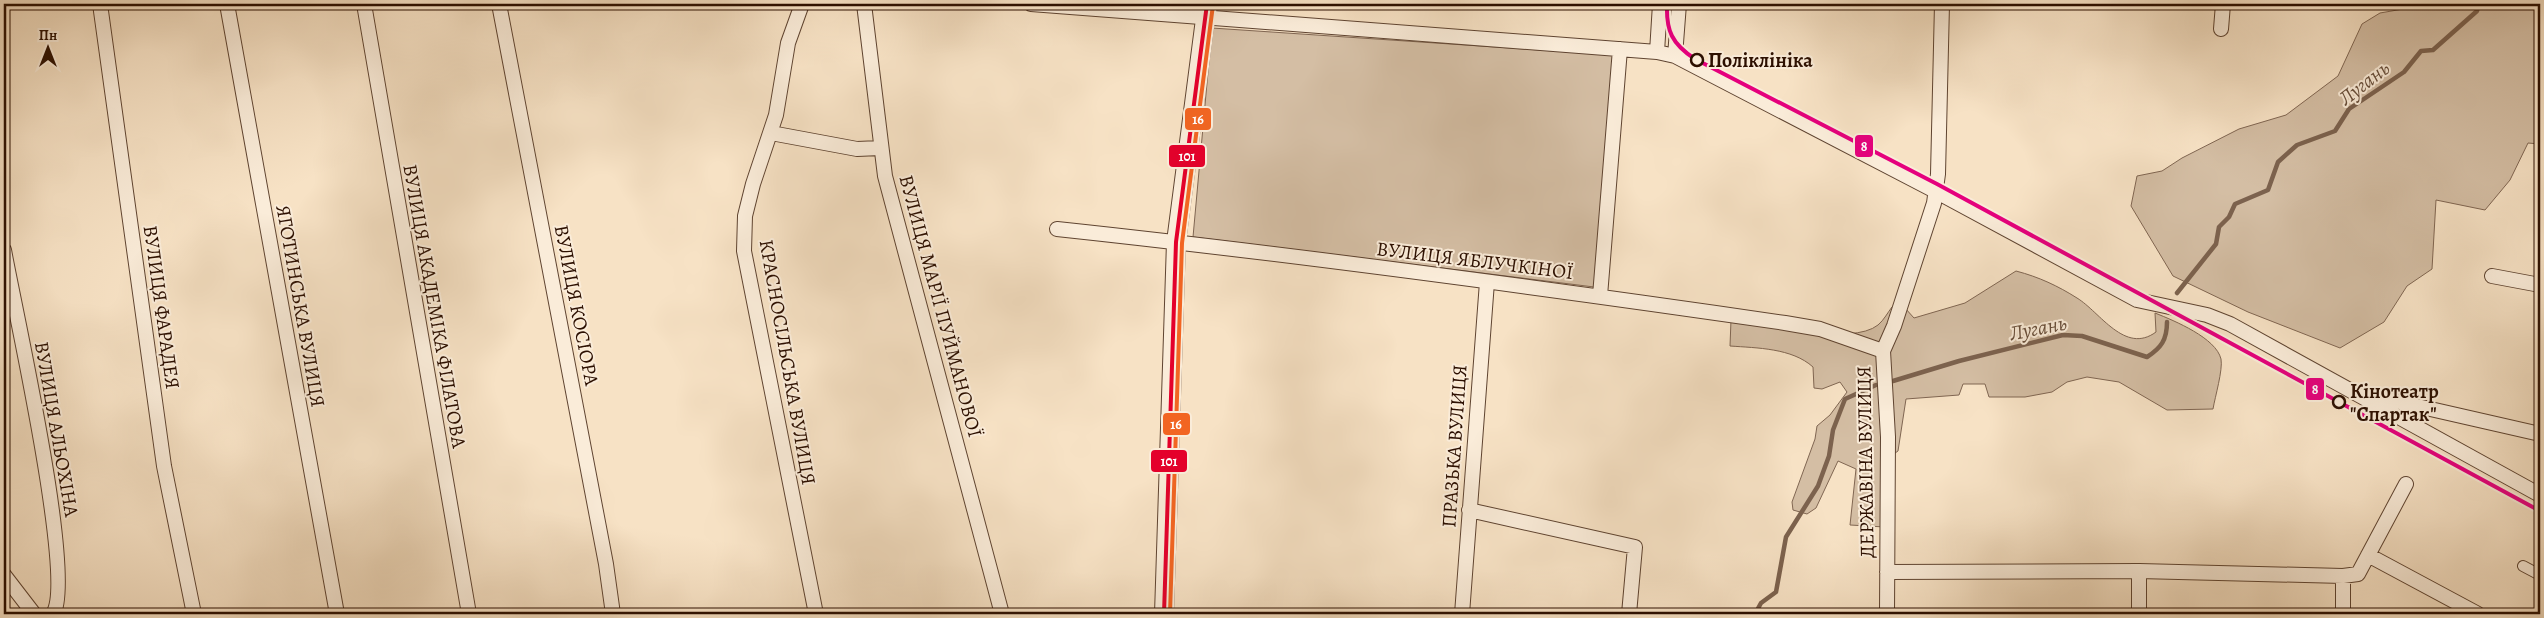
<svg xmlns="http://www.w3.org/2000/svg" width="2544" height="618" font-family="Alegreya,serif">
<style>
.green{fill:#d4bea4;stroke:#806652}
.lines{fill:none;stroke-linecap:round;stroke-linejoin:round}
.stream{stroke:#7c624e;stroke-width:4.5}
.pedestrian-casing{stroke:#5f4431;stroke-width:12}
.minor-casing{stroke:#5f4431;stroke-width:16}
.tertiary-casing{stroke:#5f4431;stroke-width:20}
.pedestrian{stroke:#faecd9;stroke-width:10}
.minor{stroke:#faecd9;stroke-width:14}
.tertiary{stroke:#faecd9;stroke-width:18}
.bus-1-casing{stroke:#faecd9;stroke-width:8}
.bus-2-casing{stroke:#faecd9;stroke-width:8}
.bus-1{stroke:#e4002b;stroke-width:4}
.bus-2{stroke:#f26522;stroke-width:4}
.tram-1-casing{stroke:#faecd9;stroke-width:8}
.tram-1{stroke:#e5007d;stroke-width:4}
.stop-dot{fill:#faecd9;stroke:#2c0f00;stroke-width:2.5}
.labels{text-anchor:middle;stroke-width:4;stroke-linejoin:round;paint-order:stroke}
.stop-label{font-size:20px;font-weight:bold;fill:#2c0f00;stroke:#faecd9;text-anchor:start}
.street-label{font-size:20px;fill:#2c0f00;stroke:#faecd9}
.water-label{font-size:21px;font-style:italic;fill:#684e3a;stroke:#faecd9}
.line-badge{stroke:#faecd9;stroke-width:2}
.badge-label{font-size:14px;text-anchor:middle;font-weight:bold;fill:#fff}
</style>
<rect width="100%" height="100%" fill="#f7e2c5"/>
<filter id="stains"><feTurbulence type="fractalNoise" baseFrequency=".004" numOctaves="4"/><feColorMatrix values="0 0 0 0 .2 0 0 0 0 .09 0 0 0 0 .02 0 0 0 .5 -.17"/></filter>
<radialGradient id="worn" r=".72"><stop offset=".6" stop-color="#630" stop-opacity="0"/><stop offset="1" stop-color="#630" stop-opacity=".3"/></radialGradient>
<path class="green" d="M2406 4H2540V144L2528 143 2510 180 2485 210 2436 200 2432 269 2407 286 2384 322 2340 348 2248 312 2173 276 2131 206 2137 176 2162 171 2182 158 2239 129 2286 115 2338 76 2362 24 2380 13 2403 9Z
M1212 28 1614 55 1594 287 1193 237Z
M2016 271C2039 277 2058 286 2077 298 2100 312 2125 355 2156 332L2155 313C2175 321 2216 338 2221 359 2223 370 2215 397 2213 409L2167 410 2119 382 2087 377 2067 382 2052 392 2025 397H1989L1985 384H1963L1959 395 1906 399 1898 451 1888 458 1885 527 1850 525 1856 469 1838 461 1816 508 1807 514 1793 510 1792 502 1815 439 1817 426 1830 415 1847 392 1840 382 1822 389 1814 388 1813 367C1792 348 1757 348 1730 346L1731 320C1763 325 1852 346 1878 325 1884 320 1888 312 1892 307L1905 308 1914 318 1965 303Z"/>
<g class="lines">
<path class="stream" d="M2177 293 2216 244 2219 227 2229 217 2235 204 2268 190 2278 162 2297 145 2335 131 2349 109 2404 72 2421 51 2433 50 2477 11 2479 4
M1893 381 1959 361 2063 335 2082 336 2147 357C2161 348 2167 340 2167 322
M1755 614 1761 603 1776 592 1786 537 1818 486 1829 456 1833 430 1845 399 1876 385"/>
<defs>
<path id="pedestrian" d="M2523 566 2540 575"/>
<path id="minor" d="M100 4 164 466 194 614
M227 4 337 614
M364 4 469 614
M499 4 606 564 613 614
M802 4 788 43 776 115 753 184 745 216 744 251 816 614
M864 4 885 176 1002 614
M1031 4 1657 52 1675 56 1935 191 2137 300 2207 315 2230 324 2540 495
M2221 29 2223 4
M1657 52 1660 4
M1675 56 1679 4
M771 133 857 149 880 148
M1057 229C1300 255 1543 288 1785 323L1820 329 1883 351
M4 250C14 306 76 579 53 614
M2492 276 2540 285
M1600 296 1620 49
M2369 395 2540 434
M1469 510 1635 547 1629 614
M2368 555 2478 614
M2139 571V614
M1887 572 2139 571 2343 576 2358 574 2406 484
M4 575 34 614
M2343 576V614
M1462 614 1487 282
M1887 614 1888 437 1883 351 1894 326 1934 203 1938 174 1942 4"/>
<path id="tertiary" d="M1164 614 1176 242 1207 4"/>
</defs>
<use href="#pedestrian" class="pedestrian-casing"/>
<use href="#minor" class="minor-casing"/>
<use href="#tertiary" class="tertiary-casing"/>
<use href="#pedestrian" class="pedestrian"/>
<use href="#minor" class="minor"/>
<use href="#tertiary" class="tertiary"/>
<defs>
<path id="bus-1" d="M1164 614 1176 242 1207 4"/>
<path id="bus-2" d="M1170 614 1182 243 1213 5"/>
</defs>
<use href="#bus-1" class="bus-1-casing"/>
<use href="#bus-2" class="bus-2-casing"/>
<use href="#bus-1" class="bus-1"/>
<use href="#bus-2" class="bus-2"/>
<defs>
<path id="tram-1" d="M1667 4C1666 31 1672 44 1695 59L1937 184 2540 511"/>
</defs>
<use href="#tram-1" class="tram-1-casing"/>
<use href="#tram-1" class="tram-1"/>
</g>
<g class="stop-dot">
<circle cx="1697" cy="60" r="6"/>
<circle cx="2339" cy="402" r="6"/>
</g>
<g class="labels">
<g class="stop-label">
<text x="1708" y="67">Поліклініка</text>
<text x="2350" y="398">Кінотеатр<tspan x="2350" dy="23">"Спартак"</tspan></text>
</g>
<g class="street-label">
<text transform="translate(1475 260) rotate(7)" y="7">ВУЛИЦЯ ЯБЛУЧКІНОЇ</text>
<text transform="translate(577 305) rotate(79)" y="7">ВУЛИЦЯ КОСІОРА</text>
<text transform="translate(301 306) rotate(80)" y="7">ЯГОТИНСЬКА ВУЛИЦЯ</text>
<text transform="translate(435 306) rotate(80)" y="7">ВУЛИЦЯ АКАДЕМІКА ФІЛАТОВА</text>
<text transform="translate(941 306) rotate(75)" y="7">ВУЛИЦЯ МАРІЇ ПУЙМАНОВОЇ</text>
<text transform="translate(162 307) rotate(82)" y="7">ВУЛИЦЯ ФАРАДЕЯ</text>
<text transform="translate(788 362) rotate(80)" y="7">КРАСНОСІЛЬСЬКА ВУЛИЦЯ</text>
<text transform="translate(57 429) rotate(80)" y="7">ВУЛИЦЯ АЛЬОХІНА</text>
<text transform="translate(1454 446) rotate(-86)" y="7">ПРАЗЬКА ВУЛИЦЯ</text>
<text transform="translate(1865 462) rotate(-91)" y="7">ДЕРЖАВІНА ВУЛИЦЯ</text>
</g>
<g class="water-label">
<text transform="translate(2364 83) rotate(-38)" y="7">Лугань</text>
<text transform="translate(2038 328) rotate(-11)" y="7">Лугань</text>
</g>
</g>
<g class="line-badge">
<rect x="1184" y="107" width="28" height="24" rx="5" fill="#f26522"/>
<rect x="1854" y="134" width="20" height="24" rx="5" fill="#e5007d"/>
<rect x="1168" y="144" width="38" height="24" rx="5" fill="#e4002b"/>
<rect x="2305" y="377" width="20" height="24" rx="5" fill="#e5007d"/>
<rect x="1162" y="412" width="29" height="24" rx="5" fill="#f26522"/>
<rect x="1150" y="449" width="38" height="24" rx="5" fill="#e4002b"/>
</g>
<g class="badge-label">
<text x="1198" y="124">16</text>
<text x="1864" y="151">8</text>
<text x="1187" y="161">101</text>
<text x="2315" y="394">8</text>
<text x="1176" y="429">16</text>
<text x="1169" y="466">101</text>
</g>
<rect width="2544" height="618" fill="none" stroke="#f7e2c5" stroke-width="20"/>
<rect x="5" y="5" width="2534" height="608" fill="none" stroke="#2c0f00" stroke-width="2.5"/>
<rect x="10" y="10" width="2524" height="598" fill="none" stroke="#2c0f00"/>
<g transform="translate(48 48)" stroke="#faecd9" stroke-width="4" paint-order="stroke">
<path d="M0-4L9 19L0 12L-9 19Z" fill="#2c0f00"/>
<text y="-8" font-size="14" font-weight="bold" text-anchor="middle" fill="#2c0f00">Пн</text>
</g>
<rect width="100%" height="100%" filter="url(#stains)"/>
<rect width="100%" height="100%" fill="url(#worn)"/>
</svg>
